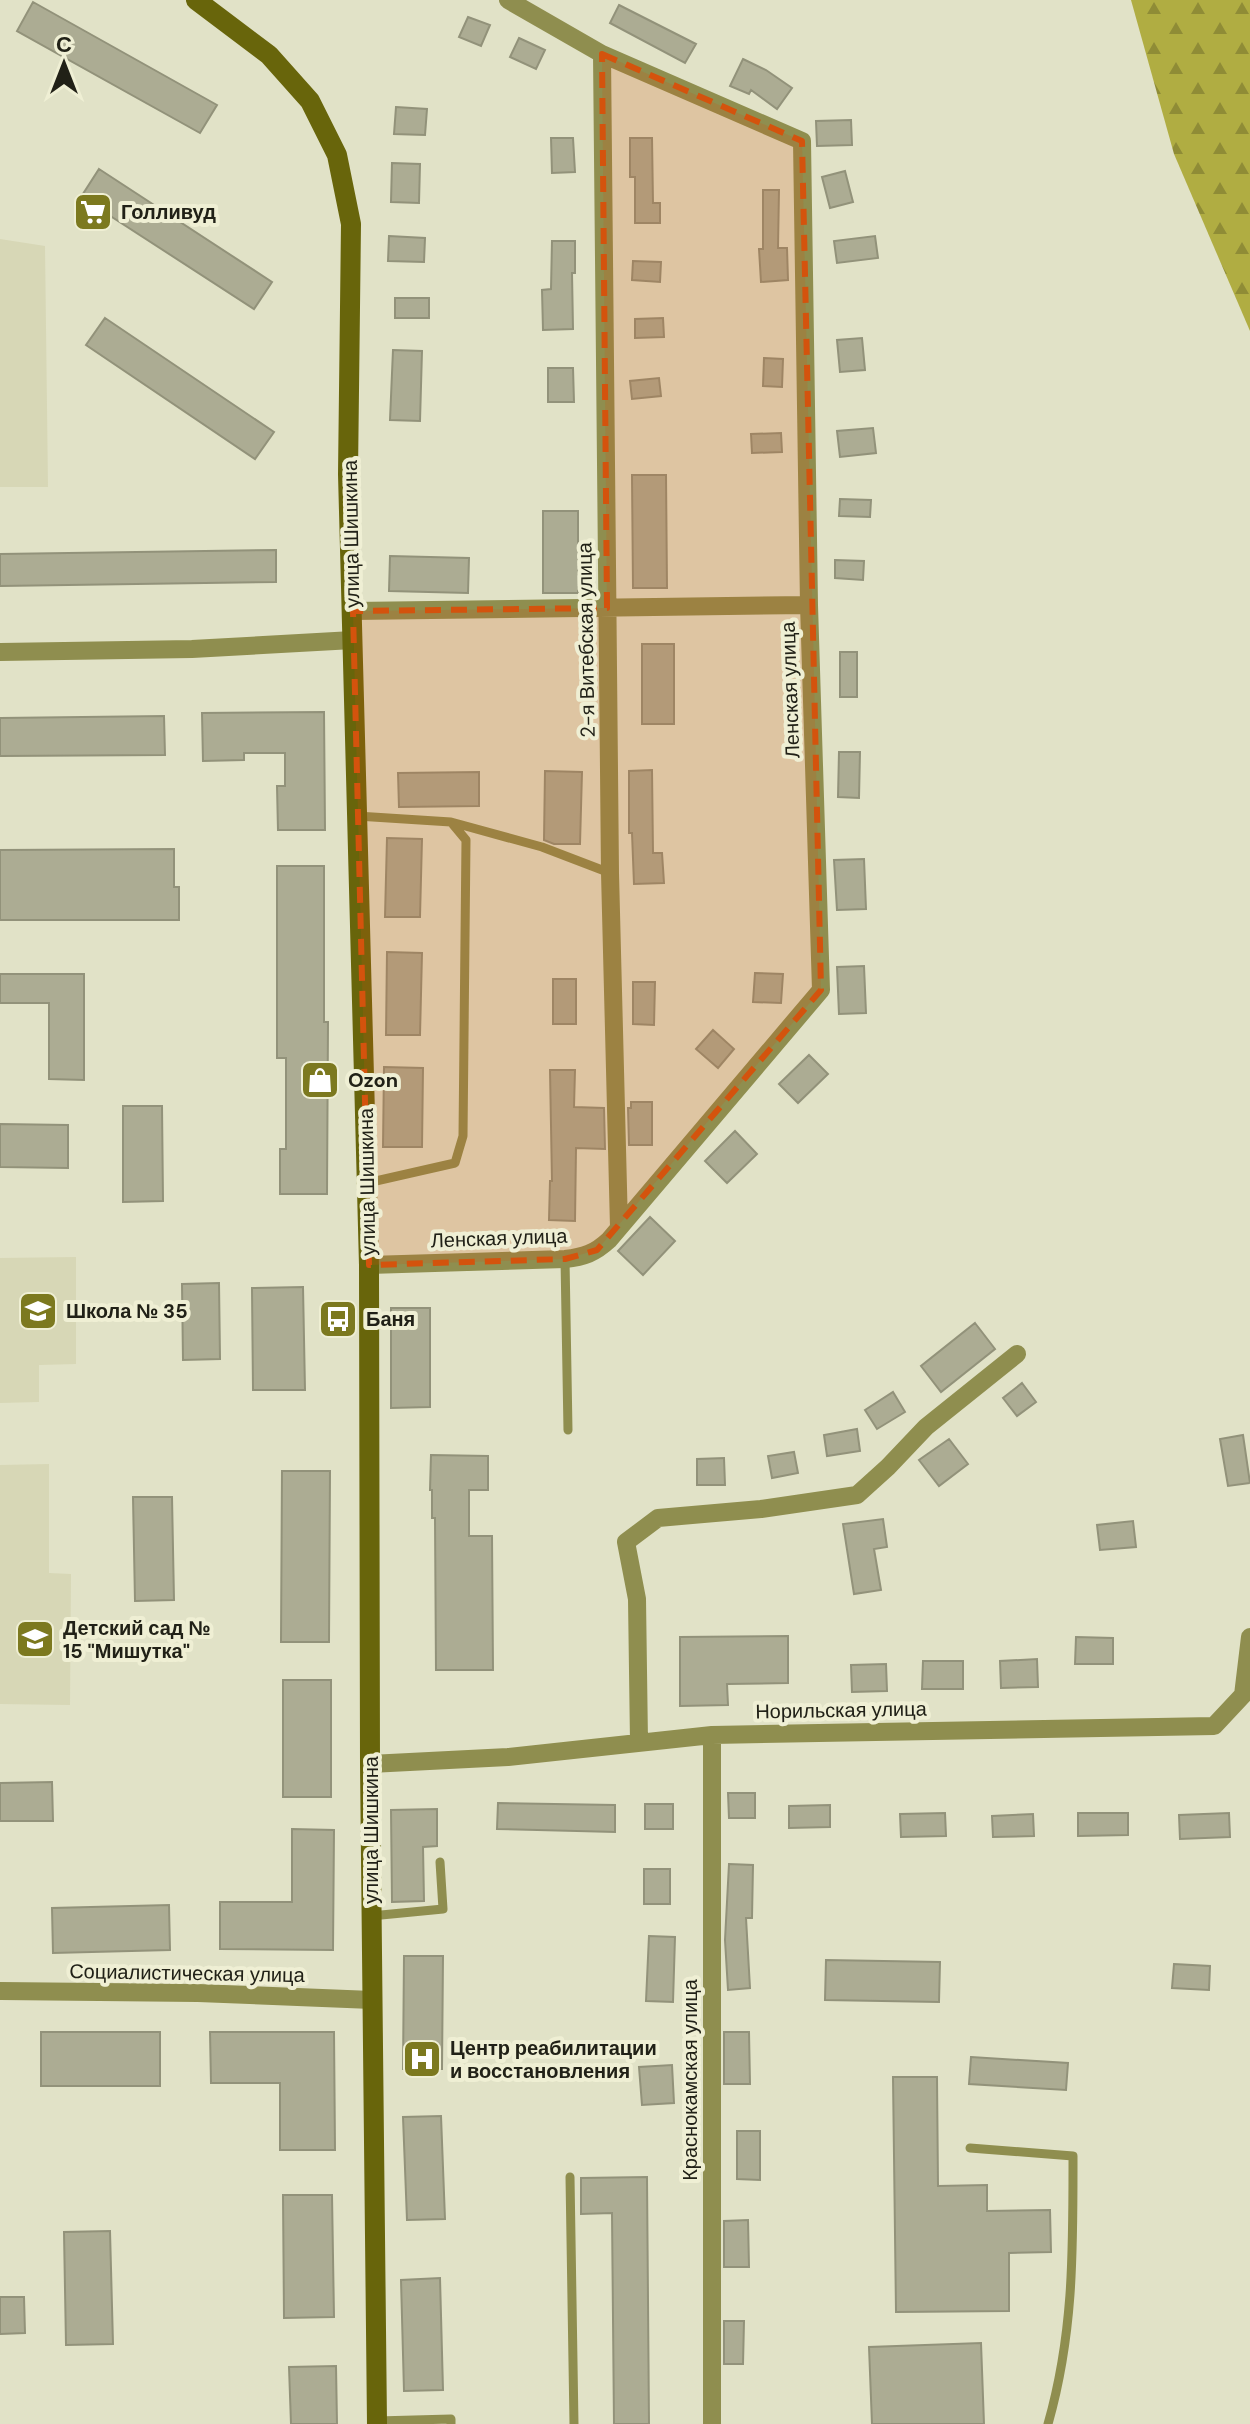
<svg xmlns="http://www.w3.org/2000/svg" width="1250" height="2424" font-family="'DM Sans',sans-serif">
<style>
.built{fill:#d7d7b6}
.forest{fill:url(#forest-firs)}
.building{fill:#acac93;stroke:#92927a;stroke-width:2}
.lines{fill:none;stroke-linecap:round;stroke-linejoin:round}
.service{stroke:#8f8e4f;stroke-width:9}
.minor{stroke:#8f8e4f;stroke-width:18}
.secondary{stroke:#68650b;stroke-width:20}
.marked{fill:#d4530d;fill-opacity:0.2;stroke:#d4530d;stroke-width:6;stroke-dasharray:16 10;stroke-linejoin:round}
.labels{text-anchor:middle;stroke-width:8;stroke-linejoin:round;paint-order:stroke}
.poi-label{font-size:20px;font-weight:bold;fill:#212117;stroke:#efefd4;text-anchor:start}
.street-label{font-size:20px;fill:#212117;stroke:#efefd4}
</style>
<defs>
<pattern id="forest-firs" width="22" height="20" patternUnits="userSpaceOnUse" patternTransform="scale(2)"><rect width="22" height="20" fill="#b0ad42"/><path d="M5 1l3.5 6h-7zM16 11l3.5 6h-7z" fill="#8f8c36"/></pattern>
</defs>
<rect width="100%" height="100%" fill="#e1e2c7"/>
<path class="built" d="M0 239 45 246 48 487H0Z
M76 1257V1364L39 1365V1402L0 1403V1258Z
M49 1464V1573L71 1574 70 1705 0 1704V1465Z"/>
<path class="forest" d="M1131 0H1250V331L1174 154Z"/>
<path class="building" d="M33 2 217 105 200 133 17 31Z
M619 5 696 44 685 63 610 23Z
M468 17 490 25 481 46 459 37Z
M519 38 545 50 536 69 510 57Z
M743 59 766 70 792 88 777 109 751 90 749 94 730 86Z
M396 107 427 109 425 135 394 134Z
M851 120 852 145 817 146 816 121Z
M551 138H573L575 172 552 173Z
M630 138H652L653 203H660V223H635V177H630Z
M392 163 420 164 419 203 391 202Z
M99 169 272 282 254 309 81 197Z
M845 171 853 202 830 208 822 177Z
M763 190H779L778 248H787L788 280 761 282 759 249H763Z
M389 236 425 238 424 262 388 261Z
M875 236 878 258 837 263 834 241Z
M552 241H575V273H572L573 329 543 330 542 290 551 289Z
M633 261 661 262 660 282 632 280Z
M395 298H429V318H395Z
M105 318 274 432 255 459 86 345Z
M663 318 664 337 635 338V319Z
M862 338 865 370 840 372 837 340Z
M393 350 422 351 420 421 390 420Z
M764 358 783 359 782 387 763 386Z
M548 368H573L574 402H548Z
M659 378 661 396 632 399 630 381Z
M873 428 876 453 840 457 837 431Z
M781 433 782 452 752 453 751 434Z
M632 475H666L667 588H633Z
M840 499 871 500 870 517 839 516Z
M543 511H578V593H543Z
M276 550V582L0 586V554Z
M390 556 469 558 468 593 389 591Z
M835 560 864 561 863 580 835 578Z
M642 644H674V724H642Z
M840 652H857V697H840Z
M324 712 325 830H278L277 786H285V753H244V760L203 761 202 713Z
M164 716 165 755 0 756V718Z
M839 752H860L859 798 838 797Z
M652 770 653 853H662L664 883 634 884 632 833H629V771Z
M545 771 582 772 580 844H554L544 840Z
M479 772V806L399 807 398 773Z
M387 838 422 839 420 917H385Z
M174 849V887H179V920H0V850Z
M864 859 866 909 837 910 834 860Z
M277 866H324V1022H328L327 1194H280V1149H286V1058H277Z
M387 952 422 953 420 1035H386Z
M864 966 866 1013 839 1014 837 967Z
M755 973 783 974 781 1003 753 1002Z
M0 974H84V1080L49 1079V1003H0Z
M553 979H576V1024H553Z
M633 982H655L654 1025 633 1024Z
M713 1030 734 1049 718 1068 696 1049Z
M809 1055 828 1074 798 1103 779 1084Z
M384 1067 423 1068 422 1147H383Z
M550 1070H575L574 1107 604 1108 605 1149 576 1148 575 1221 549 1220 550 1181H552Z
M631 1102H652V1145H629L628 1108H631Z
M123 1106H162L163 1201 123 1202Z
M0 1124 68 1125V1168L0 1167Z
M735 1131 757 1154 727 1183 705 1161Z
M650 1217 675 1241 643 1275 618 1251Z
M219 1283 220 1359 183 1360 182 1284Z
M303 1287 305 1390H253L252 1288Z
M391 1308H430V1407L391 1408Z
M975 1323 995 1349 941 1392 921 1366Z
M1022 1383 1036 1402 1017 1416 1003 1398Z
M893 1392 905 1412 877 1429 865 1410Z
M857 1429 860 1451 827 1456 824 1435Z
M1243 1435 1250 1483 1228 1486 1220 1439Z
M949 1439 968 1464 939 1486 919 1460Z
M794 1452 798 1473 772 1478 768 1456Z
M431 1455 488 1456V1490H469V1536H492L493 1670H436L435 1518H432V1490H430Z
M724 1458 725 1485H697V1459Z
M282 1471H330L329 1642H281Z
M133 1497H172L174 1600 135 1601Z
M883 1519 887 1547 874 1549 881 1590 854 1594 843 1524Z
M1133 1521 1136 1547 1100 1550 1097 1525Z
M788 1636V1683L727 1684 728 1705 680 1706V1637Z
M1076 1637 1113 1638V1664H1075Z
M1037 1659 1038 1687 1001 1688 1000 1661Z
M923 1661H963V1689H922Z
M886 1664 887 1691 852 1692 851 1665Z
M283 1680H331V1797H283Z
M52 1782 53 1821H0V1783Z
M728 1793H755V1818H729Z
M498 1803 615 1805V1832L497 1829Z
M645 1804H673V1829H645Z
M830 1805V1827L789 1828V1806Z
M437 1809V1846L423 1847 424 1901 392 1902 391 1810Z
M945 1813 946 1836 901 1837 900 1814Z
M1078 1813H1128V1835L1078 1836Z
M1229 1813 1230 1837 1180 1839 1179 1815Z
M1033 1814 1034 1836 993 1837 992 1816Z
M292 1829 334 1830 333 1950 220 1949V1902H292Z
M729 1864 753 1865 752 1918H746L750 1988 728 1990 725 1940Z
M644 1869H670V1904H644Z
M169 1905 170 1950 53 1953 52 1908Z
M649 1936 675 1937 673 2002 646 2001Z
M404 1956H443L442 2069H403Z
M826 1960 940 1962 939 2002 825 2000Z
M1174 1964 1210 1966 1209 1990 1172 1988Z
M41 2032H160V2086H41Z
M210 2032H334L335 2150H280V2083H211Z
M724 2032H749L750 2084H724Z
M971 2057 1068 2063 1066 2090 969 2084Z
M672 2065 674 2103 642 2105 639 2067Z
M893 2077H937L938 2186 987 2185V2211L1050 2210 1051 2252 1009 2253V2311L896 2312Z
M441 2116 445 2219 407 2220 403 2117Z
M737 2131H760V2180L737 2179Z
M647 2177 649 2424H614L612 2213 581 2214V2178Z
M283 2195H332L334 2317 284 2318Z
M748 2220 749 2267H724V2221Z
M110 2231 113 2344 66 2345 64 2232Z
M440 2278 443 2390 404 2391 401 2280Z
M0 2297H24L25 2333 0 2334Z
M724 2321H744L743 2364H724Z
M981 2343 984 2424H872L869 2347Z
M336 2366 337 2424H291L289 2367Z"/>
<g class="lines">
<path class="service" d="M357 816 451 822 466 840 463 1136 455 1163 367 1183
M451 822 542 847 610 873
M565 1259 568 1430
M371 1916 443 1909 440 1862
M970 2148 1073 2156C1073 2249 1074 2333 1048 2424
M570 2177 574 2424
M377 2421 451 2419V2424"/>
<path class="minor" d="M602 54 610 873 619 1227
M353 611 809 605
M0 652 192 649 353 640
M369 1265 565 1259C584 1257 595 1253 609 1240L821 990 809 605 802 141 602 54 508 0
M712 1735V2424
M639 1742 637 1599 626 1542 658 1518 761 1509 857 1495 888 1467 926 1427 1017 1354
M370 1764 508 1757 712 1735 1214 1726 1243 1695 1250 1637
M0 1991 198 1993 372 2000"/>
<path class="secondary" d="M196 0 269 55 310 101 337 155 351 224 348 474 369 1265 370 1764 377 2424"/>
</g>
<path class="marked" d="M602 54 802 141 821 990 597 1250 565 1259 369 1265 353 611 607 608Z"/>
<defs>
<symbol id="supermarket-square" viewBox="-11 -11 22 22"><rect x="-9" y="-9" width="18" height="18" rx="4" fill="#7c791f" stroke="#efefd4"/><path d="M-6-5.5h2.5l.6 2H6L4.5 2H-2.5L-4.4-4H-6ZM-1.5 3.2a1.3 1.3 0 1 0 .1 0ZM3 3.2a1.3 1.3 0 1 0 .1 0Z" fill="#fff"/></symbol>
<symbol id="shop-square" viewBox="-11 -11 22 22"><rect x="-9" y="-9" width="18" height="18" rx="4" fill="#7c791f" stroke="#efefd4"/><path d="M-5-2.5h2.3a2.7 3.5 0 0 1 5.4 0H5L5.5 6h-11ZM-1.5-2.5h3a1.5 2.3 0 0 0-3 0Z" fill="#fff"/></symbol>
<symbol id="school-square" viewBox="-11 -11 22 22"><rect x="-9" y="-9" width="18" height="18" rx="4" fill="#7c791f" stroke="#efefd4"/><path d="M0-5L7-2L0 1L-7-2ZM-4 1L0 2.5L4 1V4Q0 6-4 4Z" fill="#fff"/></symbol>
<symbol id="bus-square" viewBox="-11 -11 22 22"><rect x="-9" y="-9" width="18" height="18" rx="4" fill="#7c791f" stroke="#efefd4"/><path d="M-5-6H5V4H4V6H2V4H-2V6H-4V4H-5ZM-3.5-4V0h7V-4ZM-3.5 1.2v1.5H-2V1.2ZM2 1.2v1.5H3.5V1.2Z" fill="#fff"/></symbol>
<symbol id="hospital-square" viewBox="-11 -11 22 22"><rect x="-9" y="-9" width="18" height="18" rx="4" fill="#7c791f" stroke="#efefd4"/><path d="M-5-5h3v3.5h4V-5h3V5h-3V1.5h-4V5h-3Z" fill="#fff"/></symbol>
</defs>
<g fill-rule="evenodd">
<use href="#supermarket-square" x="71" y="190" width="44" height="44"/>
<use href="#shop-square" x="298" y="1058" width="44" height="44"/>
<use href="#school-square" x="16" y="1289" width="44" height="44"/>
<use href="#bus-square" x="316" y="1297" width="44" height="44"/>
<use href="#school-square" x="13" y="1617" width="44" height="44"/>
<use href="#hospital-square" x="400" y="2037" width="44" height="44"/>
</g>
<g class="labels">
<g class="poi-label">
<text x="121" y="219">Голливуд</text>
<text x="348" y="1087">Ozon</text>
<text x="66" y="1318">Школа № 35</text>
<text x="366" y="1326">Баня</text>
<text x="63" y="1635">Детский сад №<tspan x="63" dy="23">15 "Мишутка"</tspan></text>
<text x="450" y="2055">Центр реабилитации<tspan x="450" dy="23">и восстановления</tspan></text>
</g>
<g class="street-label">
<text transform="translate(351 534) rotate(-91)" y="7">улица Шишкина</text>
<text transform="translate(586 640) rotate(-91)" y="7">2-я Витебская улица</text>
<text transform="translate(790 690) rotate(-92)" y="7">Ленская улица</text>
<text transform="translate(367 1182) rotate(-91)" y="7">улица Шишкина</text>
<text transform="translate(499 1238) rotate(-2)" y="7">Ленская улица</text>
<text transform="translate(841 1710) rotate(-1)" y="7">Норильская улица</text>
<text transform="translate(371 1830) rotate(-90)" y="7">улица Шишкина</text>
<text transform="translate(187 1973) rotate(1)" y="7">Социалистическая улица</text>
<text transform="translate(690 2080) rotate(-90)" y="7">Краснокамская улица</text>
</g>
</g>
<g transform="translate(64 64)" stroke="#efefd4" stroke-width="6" paint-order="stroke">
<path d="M0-6L14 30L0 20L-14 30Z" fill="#212117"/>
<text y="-12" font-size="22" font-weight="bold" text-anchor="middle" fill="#212117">С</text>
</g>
</svg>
